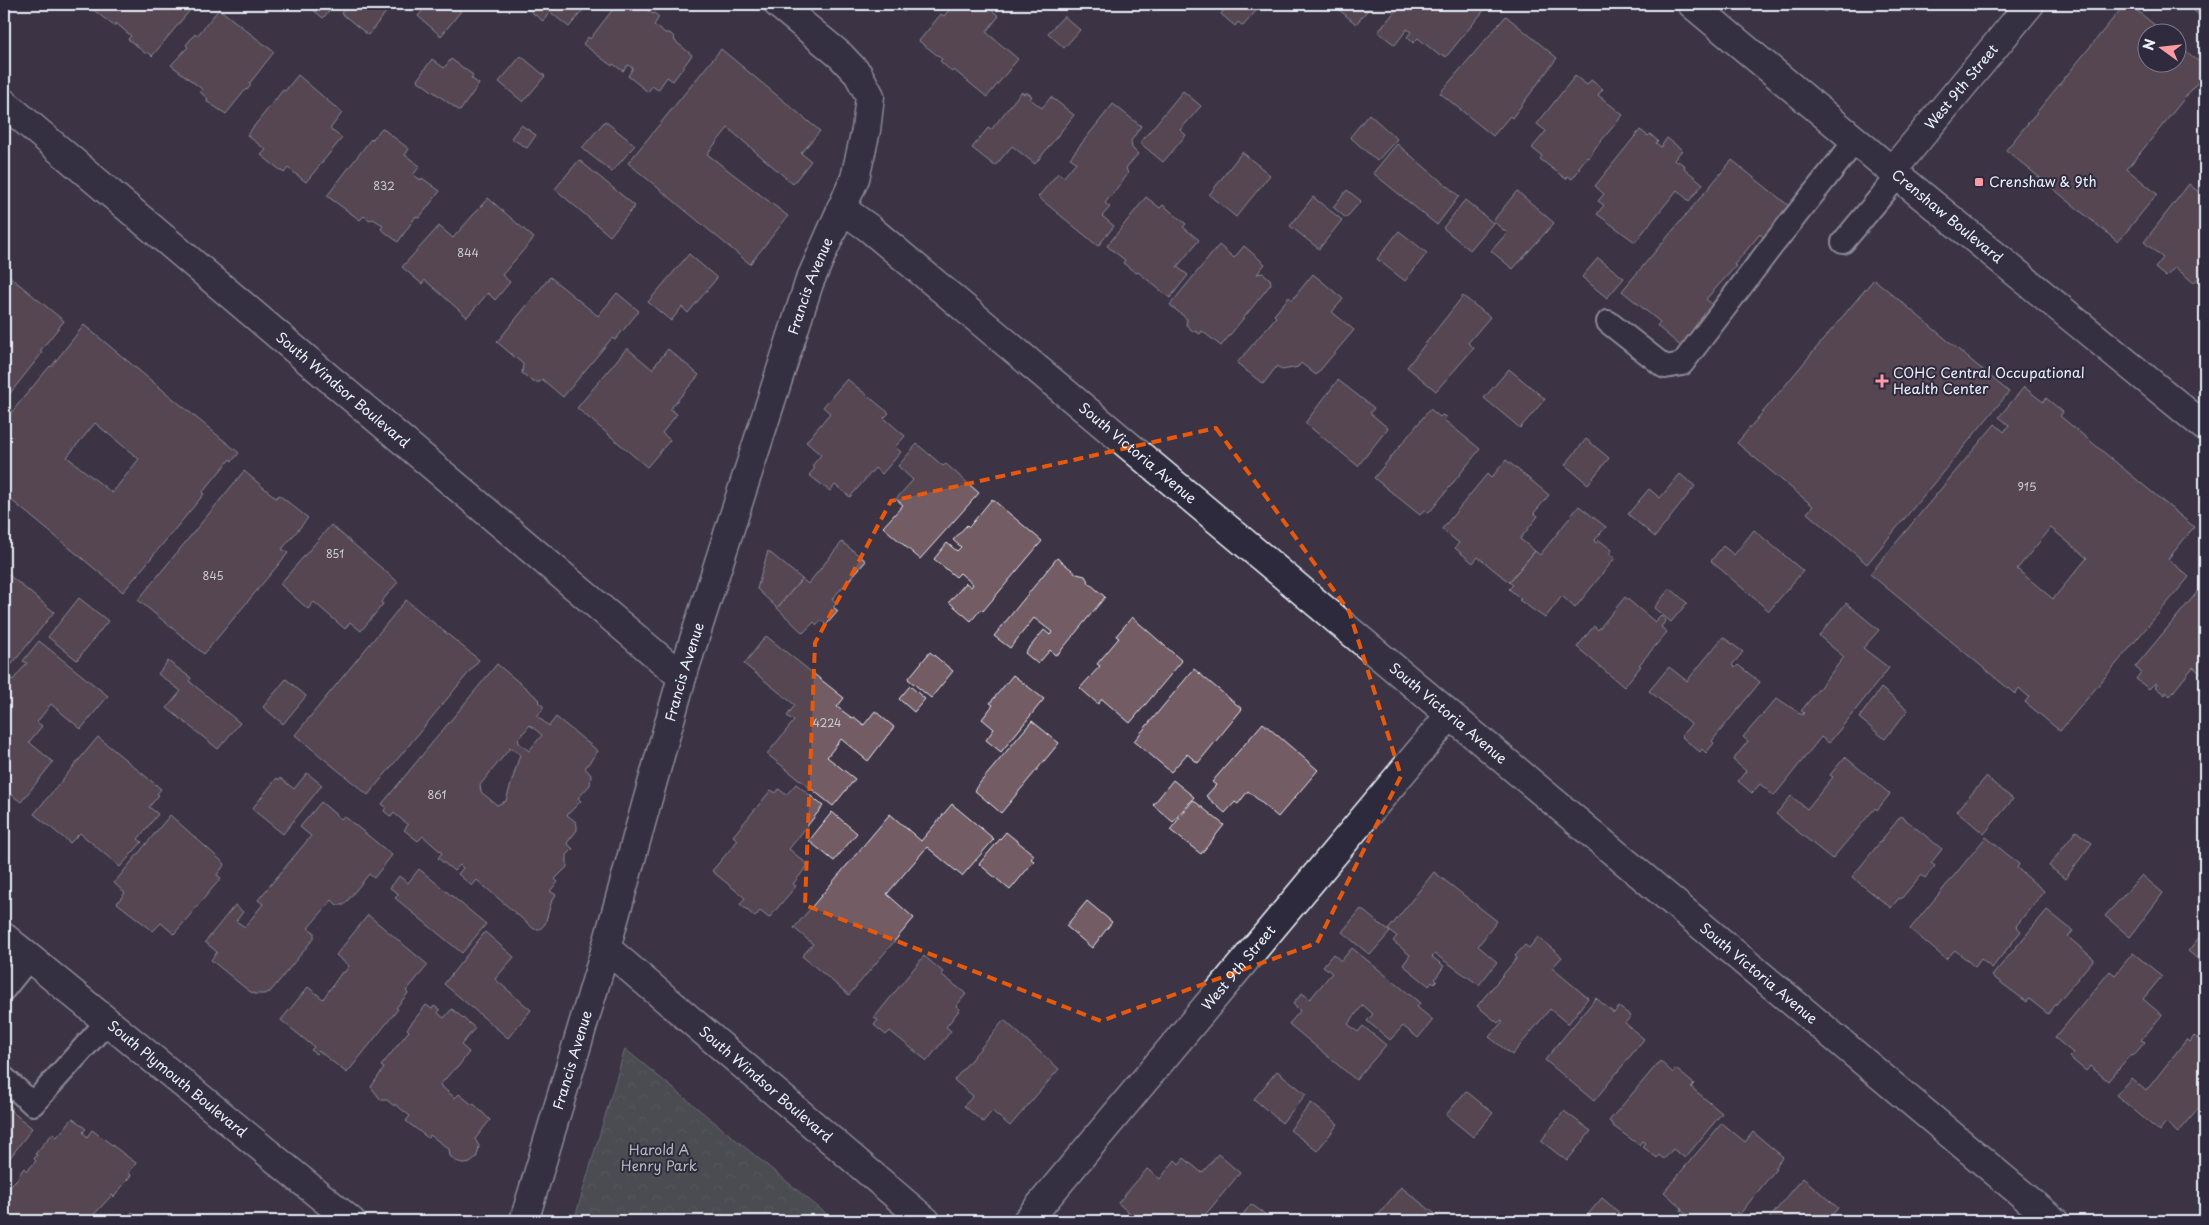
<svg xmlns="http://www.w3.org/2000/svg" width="2209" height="1225" font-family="'Playpen Sans',sans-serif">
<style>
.park{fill:url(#park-crowns);stroke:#a2adac}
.building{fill:#735b64;stroke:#e8f1f8;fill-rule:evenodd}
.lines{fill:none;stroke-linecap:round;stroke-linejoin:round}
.lane-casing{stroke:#e8f1f8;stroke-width:26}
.street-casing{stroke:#e8f1f8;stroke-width:31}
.primary-casing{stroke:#e8f1f8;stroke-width:31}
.lane{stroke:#2f2a3d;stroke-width:22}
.street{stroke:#2f2a3d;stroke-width:28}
.primary{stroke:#2f2a3d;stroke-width:28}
.marked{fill:none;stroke:#e8590c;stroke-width:4;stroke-dasharray:10 6;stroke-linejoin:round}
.poi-dot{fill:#ff9aa2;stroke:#2f2a3d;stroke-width:2}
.labels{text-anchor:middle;stroke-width:4;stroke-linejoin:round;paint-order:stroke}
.number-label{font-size:11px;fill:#cbccd3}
.street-label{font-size:14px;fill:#e8f1f8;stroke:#2f2a3d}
.poi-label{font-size:14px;fill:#e8f1f8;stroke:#2f2a3d;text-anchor:start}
.park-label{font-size:14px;fill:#b0bbbb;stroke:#2f2a3d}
</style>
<defs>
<pattern id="park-crowns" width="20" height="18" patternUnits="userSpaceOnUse" patternTransform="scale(1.25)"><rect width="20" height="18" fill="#5b695f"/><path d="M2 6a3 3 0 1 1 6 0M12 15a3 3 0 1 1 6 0" fill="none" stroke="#737f77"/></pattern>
</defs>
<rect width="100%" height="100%" fill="#3d3445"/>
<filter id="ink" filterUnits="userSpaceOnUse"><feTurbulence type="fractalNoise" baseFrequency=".02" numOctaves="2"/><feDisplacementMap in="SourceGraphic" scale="10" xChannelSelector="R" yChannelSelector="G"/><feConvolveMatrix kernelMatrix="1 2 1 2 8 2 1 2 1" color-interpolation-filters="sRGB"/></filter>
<g filter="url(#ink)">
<path class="park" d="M625 1049 835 1221H574Z"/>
<path class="building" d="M86 4H195L152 56 148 52 146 54 128 39 131 36 116 23 114 26Z
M299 4H335L323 18 306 4 304 7Z
M348 4H386L390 7 368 35 341 13Z
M428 4H453L461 11 441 36 418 16Z
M521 4H588L569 27 550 12 543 21Z
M617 4H639L653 14 654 13 659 17 654 25 665 33H670L674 37 675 41 692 55 673 81 667 77 658 90 652 86 648 92 628 76 633 68 628 65 623 71 613 64 612 66 583 44 588 37 590 39Z
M894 4H910L904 12Z
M954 4H984L999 16 986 32 1018 59 987 97 954 70 952 72 940 61 942 59 919 41 941 14 944 16Z
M1214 4H1262L1243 26 1238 22 1235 26 1221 14 1223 11Z
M1332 4H1377L1374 7 1372 5 1356 24Z
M1401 4H1489L1446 57 1442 54 1440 56 1418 38 1413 43 1407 37 1411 32 1407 29 1395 45 1378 32Z
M1815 4H1831L1825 12Z
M2125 4H2129L2163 32H2146V62H2176V43L2205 67V73L2127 169 2157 194 2118 242 2006 150Z
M2186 4H2205V20Z
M219 9 274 52 249 84 251 85 247 90 246 89 226 114 206 101 208 99 200 92 202 89 171 65 188 47 186 45 195 34 197 36Z
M1064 16 1080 30 1064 48 1048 33Z
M1506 16 1557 58 1512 118 1510 116 1493 136 1440 93Z
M721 49 820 131 801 153 811 161 793 184 728 128 707 154 788 216 750 264 628 163Z
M521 56 545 76 523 102 499 82Z
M432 59 444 68 451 59 473 75 471 78 479 84 460 111 417 80Z
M298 75 342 113 330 129 342 138 306 182 288 168 284 173 261 155 266 150 247 135 283 90 285 91Z
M1575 76 1587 85 1591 80 1603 89 1598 95 1623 115 1595 148 1589 158 1587 157 1578 168 1580 169 1572 179 1568 176 1566 179 1540 159 1542 156 1532 148 1546 131 1537 124Z
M1183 91 1201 106 1180 130 1186 135 1163 162 1140 143Z
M1021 92 1024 94 1026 92 1032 96 1030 99 1042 108 1051 97 1074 115 1035 164 1012 146 995 166 972 148 988 128 991 130Z
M1113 104 1141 126 1131 141 1132 148 1138 154 1126 168 1128 174 1105 203 1110 207 1102 216 1114 226 1098 246 1038 197 1058 173 1064 177 1076 162 1070 158Z
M1369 114 1397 139 1377 161 1350 137Z
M605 121 635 145 612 172 582 148Z
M521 125 536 135 527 148 511 138Z
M382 128 409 149 405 155 420 166 413 175 421 180 422 178 440 191 419 218 416 216 398 242 381 229 383 225 373 219 370 220 364 216 360 220 327 196 371 139 372 140Z
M1640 130 1648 136 1650 134 1658 141 1656 143 1661 147 1667 138 1682 150 1674 160 1677 163 1678 161 1685 166 1684 168 1703 184 1689 201 1677 190 1635 242 1597 214 1604 205 1598 201 1604 194 1595 186Z
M1397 144 1459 196 1437 225 1373 173Z
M1242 152 1270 175 1236 217 1209 195Z
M579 160 635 206 610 236 555 189Z
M1732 160 1794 210 1768 242 1760 234 1734 265 1736 266 1706 299 1720 311 1684 349 1657 326 1660 322 1622 291Z
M2189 184 2201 194 2205 189V269L2194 283 2175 267 2166 277 2155 268 2163 258 2144 242Z
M1347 190 1361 201 1346 218 1333 207Z
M1517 191 1554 223 1513 269 1491 251 1507 233 1493 221Z
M1146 197 1160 208 1163 205 1186 224 1183 227 1199 240 1177 267 1188 275 1170 298 1138 272 1136 273 1123 263 1125 260 1107 246Z
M1313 197 1342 220 1319 249 1290 226Z
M488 198 534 238 502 275 510 282 495 300 488 293 467 317 425 280 422 284 402 267 439 226 453 238Z
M1465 200 1493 223 1470 250 1443 228Z
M1399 231 1427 253 1405 281 1377 259Z
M1219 245 1234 258 1244 246 1265 264 1257 274 1263 273 1270 279 1271 284 1221 346 1202 331 1200 334 1195 331 1194 332 1186 325 1187 319 1170 305Z
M689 254 717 278 688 313 682 307 671 321 648 302Z
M1598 258 1624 278 1607 298 1582 277Z
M4 272 64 321 40 351 42 353 4 401Z
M1313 274 1343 299 1332 312 1354 330 1316 375 1301 363 1298 367 1282 370 1277 366 1263 384 1237 363 1276 317 1274 315 1289 297 1292 300Z
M550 277 598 316 617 293 639 311 615 340 612 338 563 397 542 379 540 382H533L522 373 523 364 497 342Z
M1874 279 2009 392 1867 564 1807 513 1813 506 1737 443Z
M1463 296 1490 317 1468 343 1474 348 1436 391 1407 367Z
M84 325 239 453 232 461 230 459 202 493 204 494 123 592 4 494V421L50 366 51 367ZM95 423 139 459 112 493 67 457Z
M627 348 652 369 668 349 699 375 670 409 677 414 662 433 670 440 647 467 577 408Z
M1509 369 1545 399 1520 428 1484 398Z
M847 379 889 413 884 418 905 436 895 447 901 452 882 474 875 468 850 497 835 485 830 491 809 475 815 468 812 466 821 455 806 442 830 413 823 407Z
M1338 380 1374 408 1370 413 1388 428 1358 466 1305 423Z
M2024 387 2043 402 2046 398 2063 412 2060 416 2194 527 2168 559 2189 577 2060 731 2025 702 2029 697 2019 688 2015 694 1870 574 1995 424 2004 432 2009 425 1999 417ZM2051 528 2087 558 2053 599 2017 569Z
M1430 409 1440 417 1442 415 1446 417 1444 420 1480 449 1429 513 1424 510 1420 515 1374 478Z
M1586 439 1609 458 1588 484 1565 465Z
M917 444 943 466 946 464 979 493 920 559 883 527 903 505 896 499 913 480 898 466Z
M1506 460 1549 495 1534 513 1538 516 1520 539 1535 551 1509 582 1478 557 1473 563 1455 548 1459 543 1442 529 1487 474 1491 478Z
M244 471 276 498 279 495 308 518 282 549 288 553 204 654 138 600Z
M1680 474 1695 486 1655 537 1628 514 1649 489 1660 498Z
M992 499 1042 541 983 611 981 609 971 621 949 602 966 583 971 587 973 584 960 573 956 577 934 559 947 543 957 551 961 547 953 540 967 525 969 527Z
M1579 506 1606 527 1594 541 1596 543 1599 540 1612 550 1609 554 1615 558 1575 608 1562 596 1545 618 1519 600 1521 599 1509 589 1513 585 1509 582 1535 551 1540 555Z
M331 525 398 582 381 602 383 604 361 631 350 622 345 629 314 602 308 609 280 584Z
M1754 530 1803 571 1769 611 1711 561 1723 546 1734 555Z
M842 542 866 561 832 599 837 603 833 607 838 611 826 625 821 620 817 625 814 622 803 633 777 608 802 579 808 584Z
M768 551 802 579 777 608 757 589Z
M1057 558 1077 574 1085 576 1089 583 1105 597 1059 653 1055 655 1050 650 1038 664 1025 653 1044 630 1050 635 1052 632 1034 618 1010 648 994 636Z
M4 571 54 612 4 674Z
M1670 588 1687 603 1671 622 1654 608Z
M2199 590 2205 595V677L2193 667 2170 696 2166 692 2165 695 2155 687 2157 684 2155 683 2149 689 2136 679 2141 672 2135 667Z
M1625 597 1655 622 1661 616 1666 620 1661 627 1667 632 1639 665 1641 666 1624 687 1577 647 1594 626 1598 630Z
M79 598 108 621 77 660 48 637Z
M406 600 479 660 368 795 295 735Z
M1846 603 1879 630 1863 648 1889 668 1829 743 1821 737 1774 796 1760 784 1752 793 1738 781 1746 771 1733 760 1748 741 1743 737 1777 698 1802 715 1804 713 1801 711 1844 657 1819 636Z
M1132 617 1182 661 1130 723 1102 699 1098 704 1080 688 1100 666 1097 664 1119 638 1116 636Z
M766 636 844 698 837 707 852 718 854 717 864 725 875 711 894 727 868 761 841 739 827 757 855 779 833 806 767 754 794 721 787 716 795 705 744 664Z
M1723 637 1743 652 1732 665 1735 668 1738 665 1760 682 1712 741 1714 743 1706 753 1702 749 1700 752 1683 738 1682 735 1691 724 1649 691 1669 667 1687 681Z
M39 641 108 696 81 729 51 704 37 722 42 726 29 742 53 762 21 802 4 789V684L9 677 13 680 27 663 23 661Z
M930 652 953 671 931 698 908 679Z
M168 661 191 678 189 681 240 723 218 749 167 708 181 691 158 674Z
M497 664 540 700 538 702 543 706V709L537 716 549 726 556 717 598 751 585 768 591 775 590 785 578 798 581 801 567 815 576 822 577 826V830L567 843 573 849 567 855V867L555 879 558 882 550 891 556 895 552 900 545 924 540 929H534L477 880 472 886 458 874 463 868 460 865 454 871 438 858 442 853 423 836 418 841 404 830 408 825 394 813 391 817 384 811 386 807 382 804ZM530 725 542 735 529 751 519 743 518 739ZM510 748 520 754 506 801 497 805 481 792 480 785Z
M1194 669 1242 709 1198 763 1187 754 1171 772 1134 741Z
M1013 675 1044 699 1001 752 986 740 994 729 982 719 993 705 990 703Z
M286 679 306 696 283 724 263 707Z
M910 686 925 699 914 712 899 699Z
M1881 688 1908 710 1885 739 1859 718Z
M1032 721 1059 743 1001 813 974 790Z
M1263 723 1318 770 1278 817 1248 791 1238 804 1235 802 1225 813 1206 796 1216 785 1212 782Z
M98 737 161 789 157 794 159 795 149 807 158 814 138 839 142 842 120 867 80 833 70 843 34 814Z
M1845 757 1890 794 1877 810 1875 808 1832 859 1776 814 1791 796 1807 809 1833 777 1830 775Z
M2205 763V778L2198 772Z
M307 773 322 785 283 834 252 809 277 778 279 780 280 778 294 789Z
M1986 777 2013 799 1984 834 1957 811Z
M1173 780 1194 797 1173 822 1153 805Z
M796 784 823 806 789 849 808 865 793 884 796 886 769 918 760 911 755 917 740 904 745 898 712 871 738 840 733 836 771 790 776 793 779 789 786 795Z
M1193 800 1224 825 1201 854 1170 830Z
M321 802 341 819 344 816 392 855 374 878 369 874 344 905H337L332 900 308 928 314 932V938L270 992 264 994H255L249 991 211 960 217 952 205 942 235 905 243 912 236 921 245 927 263 904 258 900 311 836 300 827Z
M952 804 994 839 962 876 927 847 887 894 914 918 849 995 802 956 813 944 794 928 890 814 921 841Z
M832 812 857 833 834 861 809 841Z
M170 815 225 864 217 875 221 878 174 934 161 923 153 931 117 903 125 893 114 883Z
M1901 816 1942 849 1931 863 1935 866 1925 878 1921 875 1901 899 1899 898 1891 908 1852 877Z
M2076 831 2092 843 2065 879 2049 866Z
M1006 832 1034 855 1031 859 1034 861 1010 890 979 864Z
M1986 837 2019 864 2017 868 2044 891 2016 926 2021 931 1992 968 1981 959 1975 967 1955 950 1946 959 1910 929Z
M419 869 486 924 462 953 395 898 399 894 390 888 399 876 408 883Z
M1434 872 1497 921 1478 946 1497 962 1479 985 1435 954 1432 957 1444 966 1435 979 1437 981 1434 984 1432 982 1429 986 1403 965 1410 955 1393 941 1397 936 1388 930Z
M2142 875 2163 893 2130 937 2105 916Z
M1087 901 1112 922 1092 948 1066 926Z
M1361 909 1390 932 1370 955 1342 932Z
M2047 910 2073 931 2068 937 2094 959 2048 1014 2029 999 2027 1002 1992 976Z
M368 915 428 965 406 991 408 993 396 1008 398 1009 347 1073 319 1051 316 1054 311 1050 314 1047 281 1020 308 987 323 999 342 972 344 973 349 966 336 955Z
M2205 930V965L2188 951Z
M485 932 514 957 495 979 531 1010 508 1038 444 984Z
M1538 937 1562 957 1552 968 1588 998 1568 1024 1550 1009 1512 1055 1489 1037 1503 1021 1501 1020 1498 1023 1477 1006 1517 958 1515 956 1525 945 1529 948Z
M1352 948 1420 1003 1417 1007 1433 1020 1418 1038 1403 1026 1390 1040 1367 1021 1373 1014 1363 1005 1348 1024 1358 1032 1363 1026 1386 1045 1356 1080 1289 1024 1300 1011 1293 1004 1302 993 1310 999 1332 973 1323 966 1333 954 1341 961Z
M2133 953 2162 976 2143 999 2162 1015 2141 1040 2145 1042 2133 1056 2131 1054 2108 1081 2090 1066 2086 1071 2069 1057 2073 1053 2055 1038 2110 971 2115 975Z
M924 956 943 972 941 974 966 994 956 1006 960 1009 946 1027 951 1031 927 1061 890 1031 886 1035 874 1025 878 1020 874 1018Z
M1596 998 1614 1013 1619 1007 1631 1016 1625 1023 1644 1039 1594 1101 1545 1060Z
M426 1005 432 1009 434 1006 440 1010 438 1013 444 1018 452 1009 475 1028 461 1045 469 1052 458 1067 453 1070 440 1085 455 1098 459 1094 470 1103 475 1105 490 1120 475 1139 479 1146 478 1152 476 1158 470 1163 465 1164 456 1161 450 1156 449 1149 430 1135 428 1138 406 1121 410 1116 395 1104 394 1106 387 1100H381L371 1087 384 1068 381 1066 409 1031 407 1029Z
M1004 1020 1059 1069 1010 1126 992 1111 983 1122 964 1106 973 1096 954 1080Z
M2204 1031 2205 1101 2178 1133 2166 1122 2159 1131 2116 1095 2131 1078 2146 1091 2187 1039 2190 1042 2194 1036 2198 1039Z
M1660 1061 1673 1073 1676 1069 1694 1084 1691 1087 1722 1113 1685 1158 1673 1149 1664 1159 1659 1155 1657 1158 1642 1146 1645 1143 1642 1141 1639 1145 1613 1126 1614 1125 1609 1121Z
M1277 1071 1306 1094 1282 1123 1254 1099Z
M1466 1091 1493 1113 1473 1137 1446 1115Z
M4 1101 13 1109 11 1111 32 1128 4 1166Z
M1311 1103 1338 1124 1317 1151 1290 1130Z
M1564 1111 1591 1131 1567 1161 1541 1141Z
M73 1118 86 1129 83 1132 87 1137 92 1130 136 1163 129 1173 131 1175 114 1197 112 1195 88 1221H4V1196L7 1192 6 1190 20 1176 19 1175 24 1168 27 1171 36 1161 34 1159 37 1155 35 1154 53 1133 57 1137Z
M1722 1123 1745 1142 1753 1132 1783 1157 1774 1168 1776 1169 1739 1215 1737 1212 1729 1221H1703L1700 1219 1694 1221 1681 1210 1682 1208 1664 1192Z
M1218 1154 1240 1173 1200 1221H1128L1133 1216 1118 1203 1147 1169 1160 1179 1175 1160 1179 1164 1184 1158 1202 1173Z
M1803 1178 1838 1208 1827 1221H1767Z
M1401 1187 1439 1217 1435 1221H1388L1379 1214Z
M1602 1198 1629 1221H1582Z
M1251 1204 1269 1217 1266 1221H1238Z
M132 1212 143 1221H124Z"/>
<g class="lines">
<defs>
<path id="lane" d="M1843 242 1898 176
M1608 322 1665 367 1682 364 1771 247 1856 140
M4 989 29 958
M4 1078 33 1104 107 1022"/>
<g id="street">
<path id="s1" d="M4 103 682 677"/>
<path id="s2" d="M1892 171 2030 4"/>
<path id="s3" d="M841 208 869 228 2054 1221"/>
<path id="s4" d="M4 937 351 1221"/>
<path id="s5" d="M606 948 926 1221"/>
<path id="s6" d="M524 1221 606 948 682 677 809 283 855 178 866 130 870 96 858 74 841 56 778 4"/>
<path id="s7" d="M1027 1221 1450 715"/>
</g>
<g id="primary">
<path id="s8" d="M1692 4 1892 171 2205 427"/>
</g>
</defs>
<use href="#lane" class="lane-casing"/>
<use href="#street" class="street-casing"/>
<use href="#primary" class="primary-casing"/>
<use href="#lane" class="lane"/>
<use href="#street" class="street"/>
<use href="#primary" class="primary"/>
</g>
</g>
<path d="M0 0H2209V1225H0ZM1216 428 1349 611 1401 776 1317 943 1101 1021 805 905 815 643 891 501Z" fill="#3d3445" fill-opacity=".55" fill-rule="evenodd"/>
<path class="marked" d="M1216 428 1349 611 1401 776 1317 943 1101 1021 805 905 815 643 891 501Z"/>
<g class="poi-dot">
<rect x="1974" y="177" width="10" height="10" rx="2.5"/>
<path d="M1879.5 373.5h5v5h5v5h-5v5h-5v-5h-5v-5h5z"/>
</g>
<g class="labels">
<g class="number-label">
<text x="384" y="190">832</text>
<text x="468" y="257">844</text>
<text x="2027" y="491">915</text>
<text x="335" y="558">851</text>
<text x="213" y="580">845</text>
<text x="827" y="727">4224</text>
<text x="437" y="799">861</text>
</g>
<g class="street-label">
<text dy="5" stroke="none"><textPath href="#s2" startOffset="109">West 9th Street</textPath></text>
<text dy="5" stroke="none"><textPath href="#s8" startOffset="332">Crenshaw Boulevard</textPath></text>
<text dy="5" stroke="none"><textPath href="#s6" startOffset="978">Francis Avenue</textPath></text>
<text dy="5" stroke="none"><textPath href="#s1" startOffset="444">South Windsor Boulevard</textPath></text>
<text dy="5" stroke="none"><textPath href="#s3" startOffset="385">South Victoria Avenue</textPath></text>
<text dy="5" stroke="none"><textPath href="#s6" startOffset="572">Francis Avenue</textPath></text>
<text dy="5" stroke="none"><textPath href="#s3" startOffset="790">South Victoria Avenue</textPath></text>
<text dy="5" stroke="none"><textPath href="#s7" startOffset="330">West 9th Street</textPath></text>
<text dy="5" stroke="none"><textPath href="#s3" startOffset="1195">South Victoria Avenue</textPath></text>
<text dy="5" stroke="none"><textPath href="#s6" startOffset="168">Francis Avenue</textPath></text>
<text dy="5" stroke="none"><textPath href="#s4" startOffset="224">South Plymouth Boulevard</textPath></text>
<text dy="5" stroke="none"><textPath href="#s5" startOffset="210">South Windsor Boulevard</textPath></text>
</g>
<g class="poi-label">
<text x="1989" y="187">Crenshaw &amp; 9th</text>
<text x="1893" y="378">COHC Central Occupational<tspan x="1893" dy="16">Health Center</tspan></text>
</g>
<g class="park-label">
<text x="659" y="1155">Harold A<tspan x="659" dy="16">Henry Park</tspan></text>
</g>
</g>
<rect width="2209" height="1225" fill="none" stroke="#2f2a3d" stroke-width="20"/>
<rect x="10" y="10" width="2189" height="1205" fill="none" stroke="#e8f1f8" stroke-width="2" filter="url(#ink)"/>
<g transform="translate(2162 48) rotate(285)"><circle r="24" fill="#2f2a3d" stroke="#797a88"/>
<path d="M0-4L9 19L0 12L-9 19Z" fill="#ff9aa2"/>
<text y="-8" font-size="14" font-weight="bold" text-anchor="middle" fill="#e8f1f8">N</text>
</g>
</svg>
